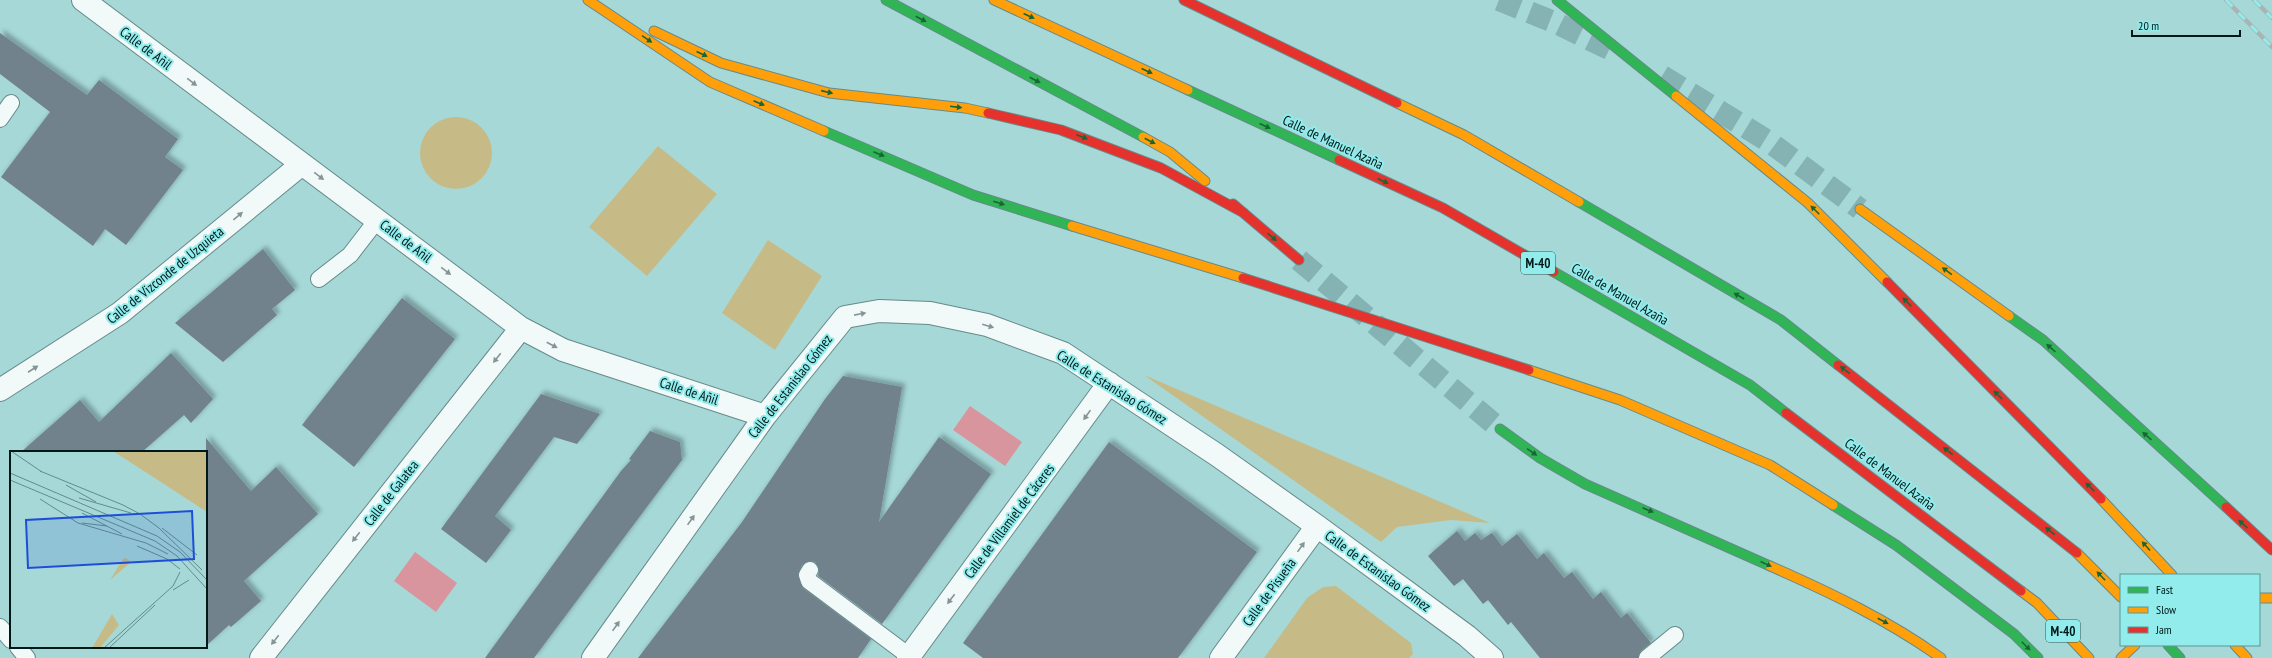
<svg xmlns="http://www.w3.org/2000/svg" width="2272" height="658" font-family="'PT Sans Narrow',sans-serif">
<style>
.green{fill:#c6bb87}
.water{fill:#d9959e}
.building{fill:#72828c;filter:url(#shadow)}
.lines{fill:none;stroke-linecap:round;stroke-linejoin:round}
.highway-tunnel{stroke:#85b2b2;stroke-width:22;stroke-dasharray:22 11;stroke-linecap:butt}
.lane-casing{stroke:#668a8a;stroke-width:18}
.street-casing{stroke:#668a8a;stroke-width:24}
.fast-casing{stroke:#668a8a;stroke-width:11}
.slow-casing{stroke:#668a8a;stroke-width:11}
.jam-casing{stroke:#668a8a;stroke-width:11}
.lane{stroke:#f2f9f9;stroke-width:16}
.street{stroke:#f2f9f9;stroke-width:22}
.fast{stroke:#30b455;stroke-width:9}
.slow{stroke:#ff9f0a;stroke-width:9}
.jam{stroke:#e5322d;stroke-width:9}
.rail-casing{stroke:#a9b5b5;stroke-width:4.5}
.rail{stroke:#92ecec;stroke-width:3;stroke-dasharray:9;stroke-linecap:butt}
.oneway{fill:#186636}
.oneway2{fill:#859494}
.labels{text-anchor:middle;stroke-width:4;stroke-linejoin:round;paint-order:stroke}
.shield{fill:#92ecec;stroke:#2c5858;stroke-width:1}
.shield-label{font-size:13px;font-weight:bold;fill:#001818}
.street-label{font-size:14px;fill:#001818;stroke:#92ecec}
.inset-road{fill:none;stroke:#648b8b;stroke-width:1}
.view{fill:#1d4ed8;fill-opacity:0.15;stroke:#1d4ed8;stroke-width:2}
.inset-edge{fill:none;stroke:#001818;stroke-width:2}
</style>
<defs>
<filter id="shadow"><feDropShadow dx="3.5" dy="-3.5" stdDeviation="2" flood-color="#0004"/></filter>
</defs>
<rect width="100%" height="100%" fill="#a6d8d8"/>
<path class="green" d="M420 153a36 36 0 1 1 72 0a36 36 0 1 1-72 0Z
M658 146 717 194 647 276 589 227Z
M768 240 822 276 775 350 722 313Z
M1144 375 1490 523 1451 520 1397 527 1381 542Z
M1336 586 1411 643 1413 654 1409 658H1264L1307 598 1323 587Z"/>
<path class="water" d="M970 406 1022 442 1005 466 953 430Z
M415 552 457 583 436 612 394 581Z"/>
<path class="building" d="M0 33 87 95 99 80 178 139 165 157 183 170 126 245 105 229 93 246 1 177 50 112 0 74Z
M263 249 295 290 272 309 277 315 223 362 175 323Z
M402 298 455 339 354 467 302 425Z
M171 353 213 399 191 423 184 415 142 452H21L80 400 99 422Z
M843 376 902 387 879 522 939 437 991 474 882 624 818 576 819 570 815 562 810 561 802 565 798 574 803 588 871 639 858 658H638L742 522 825 399Z
M541 394 600 414 577 444 554 437 495 516 511 530 486 563 441 529Z
M650 431 680 442 682 460 534 658H485L621 471 631 460 629 459Z
M206 438 251 491 276 467 318 514 244 581 261 601 231 627 229 625 206 646Z
M1109 442 1257 552 1178 658H983L963 643Z
M1457 531 1465 541 1475 533 1481 540 1492 533 1502 546 1517 534 1537 559 1544 553 1564 578 1572 572 1593 599 1601 592 1621 618 1627 613 1651 643 1641 651 1638 658H1540L1511 622 1508 625 1488 600 1483 604 1463 579 1454 586 1428 556Z"/>
<g class="lines">
<path class="highway-tunnel" d="M1499 0 1554 22 1613 51
M1662 76 1768 141 1860 209
M1299 260 1500 429"/>
<defs>
<path id="lane" d="M0 119 11 103
M319 279 350 255 377 220
M810 570 807 575 809 581 909 656
M0 627 11 640
M18 647 27 658
M1647 658 1675 635"/>
<path id="street" d="M83 0 521 328 563 350 765 416
M0 390 120 313 302 164
M261 658 521 328
M593 658 765 416 845 317 879 311 930 313 987 325 1063 353 1217 455 1317 526 1467 636 1492 658
M908 658 1109 383
M1221 658 1317 526"/>
<path id="fast" d="M886 0 1143 137
M1557 0 1676 96
M1188 90 1339 160
M824 131 973 195 1072 226
M1579 202 1781 320 1838 365
M1554 272 1750 385 1786 413
M2009 316 2043 340 2226 507
M1500 429 1540 458 1585 484 1770 566
M1833 505 1896 545 2014 634 2038 658
M2168 645 2180 658"/>
<path id="slow" d="M588 0 710 82 824 131
M994 0 1188 90
M654 31 721 63 829 93 965 108 988 113
M1676 96 1808 203 1887 282
M1397 103 1464 135 1579 202
M1143 137 1170 152 1205 181
M1860 209 2009 316
M1072 226 1243 278
M1529 370 1620 400 1770 465 1833 505
M2101 499 2172 575
M2077 553 2121 597
M1770 566C1829 592 1888 620 1941 658
M2021 591 2037 603 2089 658
M2259 598H2272
M2235 645 2247 658
M2121 658 2135 645"/>
<path id="jam" d="M1184 0 1397 103
M988 113 1061 130 1161 168 1244 213
M1339 160 1443 208 1554 272
M1233 204 1299 260
M1243 278 1529 370
M1887 282 2101 499
M1838 365 2077 553
M1786 413 2021 591
M2226 507 2272 550"/>
</defs>
<use href="#lane" class="lane-casing"/>
<use href="#street" class="street-casing"/>
<use href="#fast" class="fast-casing"/>
<use href="#slow" class="slow-casing"/>
<use href="#jam" class="jam-casing"/>
<use href="#lane" class="lane"/>
<use href="#street" class="street"/>
<use href="#fast" class="fast"/>
<use href="#slow" class="slow"/>
<use href="#jam" class="jam"/>
<defs>
<path id="rail" d="M2226 0 2272 47
M2254 0 2272 18"/>
</defs>
<use href="#rail" class="rail-casing"/>
<use href="#rail" class="rail"/>
</g>
<defs><path id="oneway-solid" d="M-6-.8H1V-3.2L6.5 0L1 3.2V.8H-6Z"/></defs>
<g class="oneway">
<use href="#oneway-solid" transform="translate(1029 16) rotate(25)"/>
<use href="#oneway-solid" transform="translate(921 19) rotate(28)"/>
<use href="#oneway-solid" transform="translate(647 39) rotate(34)"/>
<use href="#oneway-solid" transform="translate(702 54) rotate(25)"/>
<use href="#oneway-solid" transform="translate(1147 71) rotate(25)"/>
<use href="#oneway-solid" transform="translate(1035 80) rotate(28)"/>
<use href="#oneway-solid" transform="translate(827 92) rotate(13)"/>
<use href="#oneway-solid" transform="translate(759 103) rotate(23)"/>
<use href="#oneway-solid" transform="translate(956 107) rotate(7)"/>
<use href="#oneway-solid" transform="translate(1265 126) rotate(25)"/>
<use href="#oneway-solid" transform="translate(1082 137) rotate(21)"/>
<use href="#oneway-solid" transform="translate(1150 141) rotate(28)"/>
<use href="#oneway-solid" transform="translate(879 154) rotate(23)"/>
<use href="#oneway-solid" transform="translate(1383 181) rotate(25)"/>
<use href="#oneway-solid" transform="translate(999 203) rotate(17)"/>
<use href="#oneway-solid" transform="translate(1815 210) rotate(-135)"/>
<use href="#oneway-solid" transform="translate(1272 237) rotate(41)"/>
<use href="#oneway-solid" transform="translate(1947 271) rotate(-144)"/>
<use href="#oneway-solid" transform="translate(1739 296) rotate(-150)"/>
<use href="#oneway-solid" transform="translate(1907 302) rotate(-135)"/>
<use href="#oneway-solid" transform="translate(2051 348) rotate(-138)"/>
<use href="#oneway-solid" transform="translate(1845 370) rotate(-142)"/>
<use href="#oneway-solid" transform="translate(1998 395) rotate(-135)"/>
<use href="#oneway-solid" transform="translate(2147 436) rotate(-138)"/>
<use href="#oneway-solid" transform="translate(1948 451) rotate(-142)"/>
<use href="#oneway-solid" transform="translate(1532 452) rotate(35)"/>
<use href="#oneway-solid" transform="translate(2090 487) rotate(-135)"/>
<use href="#oneway-solid" transform="translate(1648 510) rotate(23)"/>
<use href="#oneway-solid" transform="translate(2243 524) rotate(-138)"/>
<use href="#oneway-solid" transform="translate(2050 531) rotate(-142)"/>
<use href="#oneway-solid" transform="translate(2146 546) rotate(-132)"/>
<use href="#oneway-solid" transform="translate(1766 564) rotate(24)"/>
<use href="#oneway-solid" transform="translate(2101 576) rotate(-134)"/>
<use href="#oneway-solid" transform="translate(1883 621) rotate(28)"/>
<use href="#oneway-solid" transform="translate(2026 646) rotate(45)"/>
</g>
<g class="oneway2">
<use href="#oneway-solid" transform="translate(192 82) rotate(37)"/>
<use href="#oneway-solid" transform="translate(319 176) rotate(37)"/>
<use href="#oneway-solid" transform="translate(238 216) rotate(-40)"/>
<use href="#oneway-solid" transform="translate(446 271) rotate(37)"/>
<use href="#oneway-solid" transform="translate(860 314) rotate(-11)"/>
<use href="#oneway-solid" transform="translate(988 326) rotate(16)"/>
<use href="#oneway-solid" transform="translate(552 345) rotate(28)"/>
<use href="#oneway-solid" transform="translate(497 358) rotate(128)"/>
<use href="#oneway-solid" transform="translate(33 369) rotate(-33)"/>
<use href="#oneway-solid" transform="translate(1087 415) rotate(125)"/>
<use href="#oneway-solid" transform="translate(691 520) rotate(-55)"/>
<use href="#oneway-solid" transform="translate(356 537) rotate(128)"/>
<use href="#oneway-solid" transform="translate(1301 547) rotate(-54)"/>
<use href="#oneway-solid" transform="translate(951 599) rotate(127)"/>
<use href="#oneway-solid" transform="translate(616 626) rotate(-55)"/>
<use href="#oneway-solid" transform="translate(275 640) rotate(128)"/>
</g>
<g class="labels">
<g class="shield">
<rect x="1521" y="252" width="34" height="22" rx="3"/>
<rect x="2046" y="620" width="34" height="22" rx="3"/>
</g>
<g class="shield-label">
<text x="1538" y="268">M-40</text>
<text x="2063" y="636">M-40</text>
</g>
<g class="street-label">
<text transform="translate(146 48) rotate(37)" y="5">Calle de Añil</text>
<text transform="translate(1333 142) rotate(25)" y="5">Calle de Manuel Azaña</text>
<text transform="translate(406 241) rotate(37)" y="5">Calle de Añil</text>
<text transform="translate(165 275) rotate(-39)" y="5">Calle de Vizconde de Uzquieta</text>
<text transform="translate(1620 294) rotate(30)" y="5">Calle de Manuel Azaña</text>
<text transform="translate(790 386) rotate(-52)" y="5">Calle de Estanislao Gómez</text>
<text transform="translate(1112 387) rotate(32)" y="5">Calle de Estanislao Gómez</text>
<text transform="translate(689 391) rotate(18)" y="5">Calle de Añil</text>
<text transform="translate(1890 474) rotate(37)" y="5">Calle de Manuel Azaña</text>
<text transform="translate(391 493) rotate(-52)" y="5">Calle de Galatea</text>
<text transform="translate(1009 521) rotate(-53)" y="5">Calle de Villamiel de Cáceres</text>
<text transform="translate(1378 571) rotate(36)" y="5">Calle de Estanislao Gómez</text>
<text transform="translate(1269 592) rotate(-54)" y="5">Calle de Pisueña</text>
</g>
</g>
<g transform="translate(10 451)">
<rect width="197" height="197" fill="#a6d8d8"/>
<path d="M103 0H197V61ZM116 107 121 111 100 129 113 108ZM102 163 109 174 90 197H82Z" fill="#c6bb87"/>
<path class="inset-road" d="M1 0 32 21M30 20 113 54 130 63 149 77 192 119M0 22 147 85 170 101 197 129M0 29 145 90 167 105 197 138M56 34 86 51M69 47 121 62M30 48 68 72 136 92 158 103M72 62 112 83M72 72 97 75M152 77 187 104M127 95 157 108 170 118M163 139 179 129M94 197 163 135 170 121M99 197 145 154"/>
<path class="view" d="M182 60 184 108 18 117 16 69Z"/>
<rect width="197" height="197" class="inset-edge"/>
</g>
<rect x="2120" y="574" width="140" height="72" fill="#92ecec" stroke="#589797"/>
<rect x="2128" y="587" width="20" height="6" fill="#30b455" stroke="#589797"/>
<text x="2156" y="594" font-size="12" fill="#001818">Fast</text>
<rect x="2128" y="607" width="20" height="6" fill="#ff9f0a" stroke="#589797"/>
<text x="2156" y="614" font-size="12" fill="#001818">Slow</text>
<rect x="2128" y="627" width="20" height="6" fill="#e5322d" stroke="#589797"/>
<text x="2156" y="634" font-size="12" fill="#001818">Jam</text>
<path d="M2132 30v6h108v-6" fill="none" stroke="#001818" stroke-width="2"/>
<text x="2138" y="30" font-size="12" fill="#001818" stroke="#92ecec" stroke-width="3" paint-order="stroke">20 m</text>
</svg>
